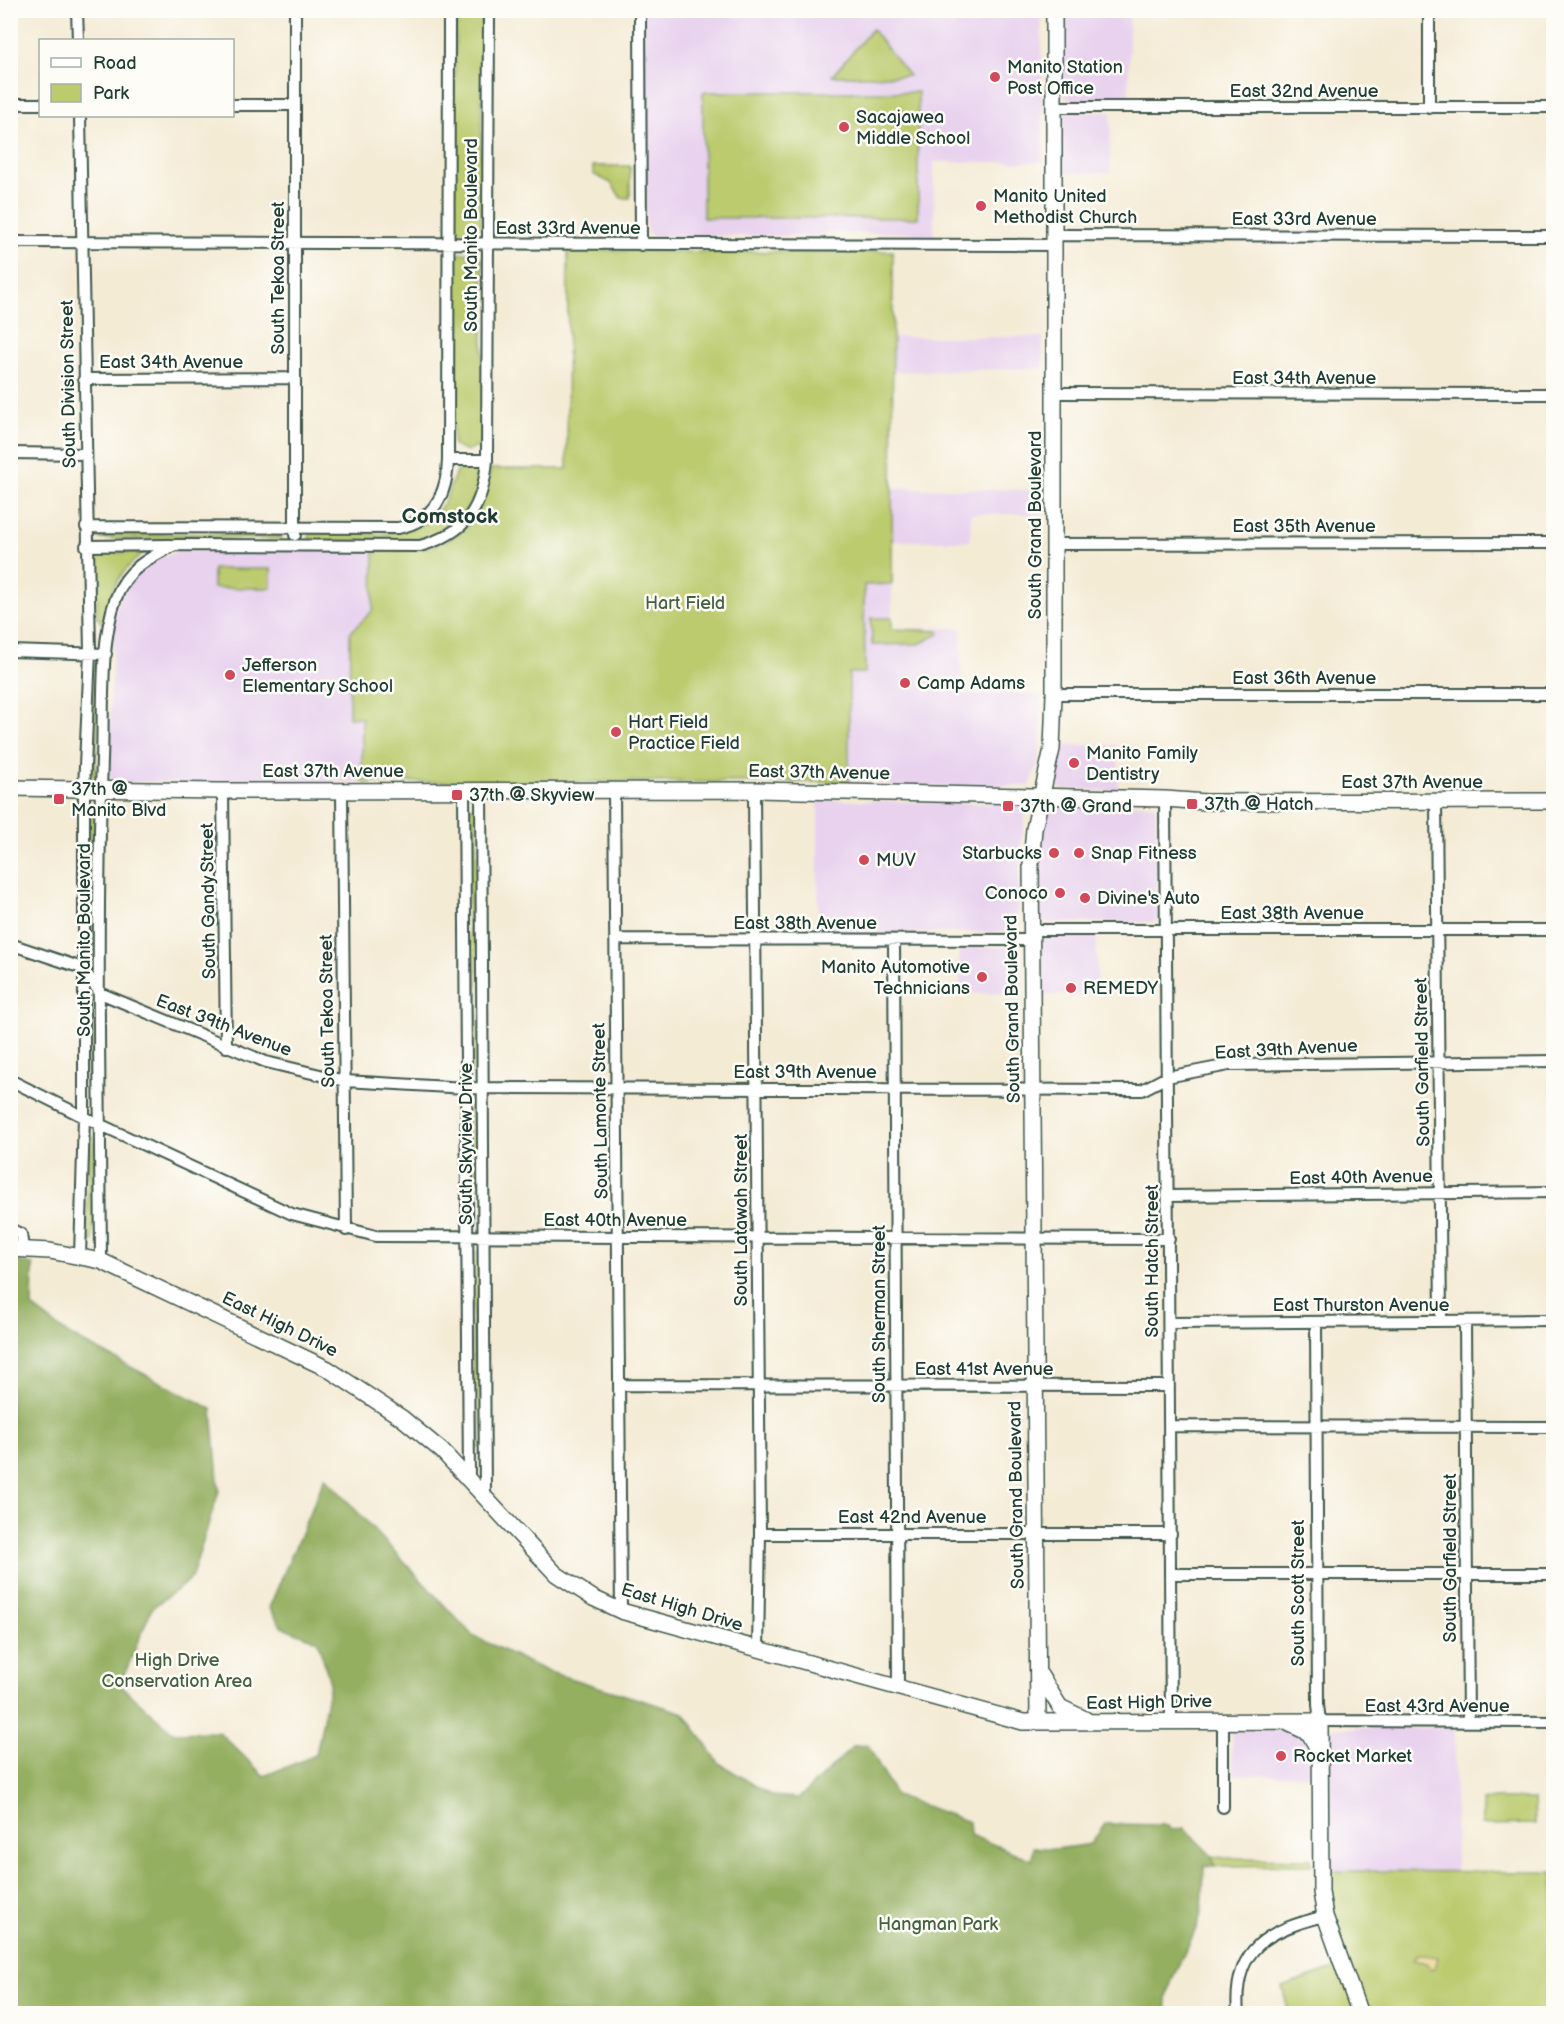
<svg xmlns="http://www.w3.org/2000/svg" width="1564" height="2024" font-family="'Balsamiq Sans',sans-serif">
<style>
.built{fill:#e8d2ee}
.green{fill:#bbcb6e;stroke:#6d8451;stroke-width:1.5}
.forest{fill:#94af61;stroke:#5a764a;stroke-width:1.5}
.sand{fill:#eeda9e;stroke:#868c69;stroke-width:1.5}
.lines{fill:none;stroke-linecap:round;stroke-linejoin:round}
.street-casing{stroke:#3f574c;stroke-width:14}
.secondary-casing{stroke:#3f574c;stroke-width:18}
.street{stroke:#fff;stroke-width:10}
.secondary{stroke:#fff;stroke-width:15}
.poi-dot{fill:#d1495b;stroke:#fdfcf7;stroke-width:2}
.labels{text-anchor:middle;stroke-width:5;stroke-linejoin:round;paint-order:stroke}
.poi-label{font-size:18px;fill:#1f3d34;stroke:#fdfcf7;text-anchor:start}
.street-label{font-size:18px;fill:#1f3d34;stroke:#fdfcf7}
.park-label{font-size:18px;fill:#466042;stroke:#fdfcf7}
.quarter-label{font-size:21px;font-weight:bold;fill:#1f3d34;stroke:#fdfcf7}
</style>
<rect width="100%" height="100%" fill="#fdfcf7"/>
<filter id="ink" filterUnits="userSpaceOnUse"><feTurbulence type="fractalNoise" baseFrequency=".0167" numOctaves="2"/><feDisplacementMap in="SourceGraphic" scale="12" xChannelSelector="R" yChannelSelector="G"/><feConvolveMatrix kernelMatrix="1 2 1 2 8 2 1 2 1" color-interpolation-filters="sRGB"/></filter>
<filter id="wash" filterUnits="userSpaceOnUse"><feTurbulence type="fractalNoise" baseFrequency=".008" numOctaves="4" result="noise"/><feDisplacementMap in="SourceGraphic" scale="24" xChannelSelector="R" yChannelSelector="G"/><feGaussianBlur stdDeviation="1.35" result="paint"/><feColorMatrix in="noise" values="0 0 0 0 0 0 0 0 0 0 0 0 0 0 0 0 0 1.4 0 .05"/><feComposite in="paint" operator="in"/></filter>
<g filter="url(#wash)">
<rect width="100%" height="100%" fill="#f4ebd5"/>
<path class="built" d="M644 11H1041L1043 162H934V236H915L911 233H825L822 236H652L646 230Z
M1064 11H1129V100H1070L1063 95Z
M1069 112H1111L1110 173H1061L1062 120 1065 113Z
M892 337H1043V368L892 372Z
M892 488 1042 490V514H971L970 541H892Z
M181 551H374L373 610 350 633 349 717H362V782H117L108 775 114 613 126 585 140 569 158 558Z
M864 584H892V629L961 628V694H1041L1039 760 1030 786H893L874 781 849 782V672H865Z
M1060 745H1118V791L1061 789 1055 781Z
M818 800 1020 804 1026 813 1020 850 1017 923 1004 932 818 934Z
M1056 803 1153 804 1156 807 1158 917 1155 922 1046 923 1040 920 1039 847 1046 812Z
M1097 935V995H1039L1041 939 1046 936Z
M959 947 1016 948 1021 954V994L960 993Z
M1232 1727 1301 1733 1309 1749 1310 1775H1232Z
M1331 1728H1455L1456 1872 1328 1871 1326 1733Z"/>
<path class="green" d="M456 11H482L481 225 473 232H460L453 225Z
M872 29 909 76H832Z
M703 92H918V218H703Z
M593 166H630V198H621L611 183 593 174Z
M568 249 676 252 893 251 892 584 864 585 865 673H849V782H362V718L349 717 350 633 373 610 374 551C437 552 482 541 490 469H567Z
M461 253H475L483 260V443C472 452 464 453 453 445V260Z
M459 470H470L475 473C480 482 477 491 473 499 447 548 406 540 359 540 344 540 324 543 309 539L310 534 314 533C356 533 411 544 441 507 450 496 449 479 459 470Z
M100 534H281V539H100Z
M145 552C118 572 108 593 103 626L97 616 96 553Z
M213 569H271V588H213Z
M871 618H892V629L939 631V634L919 644 872 645Z
M95 664H101L95 776H90Z
M90 806H96L94 955 88 954Z
M468 807H476L478 1073H470Z
M88 1002H95L96 1098 88 1096Z
M477 1103 478 1221H472L470 1104Z
M88 1137H94L93 1241H87Z
M472 1252H479L481 1448H473Z
M1495 1799H1534L1535 1824 1482 1825V1801Z
M1212 1856 1224 1858 1311 1859V1865L1214 1866Z
M1328 1871 1553 1872V2013H1289L1282 1987 1348 1964 1331 1912Z"/>
<path class="forest" d="M11 1260 33 1265 32 1307 69 1335 212 1409 219 1491 191 1579 152 1608 120 1685 174 1733 219 1732 264 1776 316 1755 330 1683 318 1641 282 1627 269 1608 325 1477 473 1636 546 1671 684 1713 719 1763 772 1796 799 1798 854 1746 868 1745 895 1795 969 1822 970 1835 1032 1860 1033 1847 1056 1849 1091 1844 1105 1824 1168 1825 1170 1830 1184 1828 1212 1856 1214 1866H1204C1203 1882 1204 1902 1200 1917 1191 1949 1163 1980 1167 2013L20 2014 11 2007Z"/>
<path class="sand" d="M1418 1954 1438 1957 1435 1969 1431 1970 1426 1963 1413 1960Z"/>
</g>
<g filter="url(#ink)">
<g class="lines">
<defs>
<path id="street" d="M77 10 78 40
M640 10 641 245
M10 104H40
M232 105H295
M1054 107H1554
M1429 108V10
M1054 235 1554 236
M10 242 1054 245
M84 379 294 378
M1055 393 1554 394
M10 453 85 454
M448 460H487
M86 527 398 528C434 521 447 494 448 460L449 10
M295 535V10
M1054 544 1554 543
M86 546 170 545
M10 651 106 654
M1054 694H1554
M464 790 469 1479
M481 790 485 1498
M754 790 760 1534 758 1650
M223 791 226 1047
M342 791 346 1230
M614 791 621 1611
M1165 799 1171 1723
M1436 801 1441 1321
M1030 930H1554
M615 939 1030 940
M894 940 898 1688
M10 944 82 968 100 993 266 1062 345 1081 466 1088 1142 1090 1167 1077 1229 1065 1554 1061
M10 1080 84 1117 292 1214 376 1236 1169 1239
M1168 1196 1554 1192
M10 1229 21 1234 23 1249
M80 1256 84 1117V789L90 652 80 116
M101 1261C100 1094 96 927 102 760 104 710 99 645 116 598 126 569 150 557 175 545L420 546C467 533 483 508 487 460L489 10
M1465 1321 1468 1722
M1316 1322 1318 1705 1320 1721 1554 1722
M1169 1323 1554 1320
M619 1385 1169 1386
M1170 1426 1554 1427
M760 1534H1171
M1171 1574H1554
M1223 1720V1807
M1238 2014C1232 1948 1268 1930 1325 1916"/>
<path id="secondary" d="M10 788 218 791 754 790 1165 799 1206 802 1554 801
M10 1249 50 1251 101 1261 328 1369 402 1418 442 1451 556 1574 593 1598 621 1611 1023 1722 1320 1721 1321 1892 1325 1916 1360 2014
M1040 1675 1060 1707 1085 1719
M1038 1722 1031 864 1034 829 1052 749 1054 694V10
M1288 1723 1309 1733 1319 1751"/>
</defs>
<use href="#street" class="street-casing"/>
<use href="#secondary" class="secondary-casing"/>
<use href="#street" class="street"/>
<use href="#secondary" class="secondary"/>
</g>
</g>
<g class="poi-dot">
<circle cx="995" cy="77" r="6"/>
<circle cx="844" cy="127" r="6"/>
<circle cx="981" cy="206" r="6"/>
<circle cx="230" cy="675" r="6"/>
<circle cx="905" cy="683" r="6"/>
<circle cx="616" cy="732" r="6"/>
<circle cx="1074" cy="763" r="6"/>
<rect x="451" y="789" width="12" height="12" rx="3"/>
<rect x="53" y="793" width="12" height="12" rx="3"/>
<rect x="1186" y="798" width="12" height="12" rx="3"/>
<rect x="1002" y="800" width="12" height="12" rx="3"/>
<circle cx="1054" cy="853" r="6"/>
<circle cx="1079" cy="853" r="6"/>
<circle cx="864" cy="860" r="6"/>
<circle cx="1060" cy="893" r="6"/>
<circle cx="1085" cy="898" r="6"/>
<circle cx="982" cy="977" r="6"/>
<circle cx="1071" cy="988" r="6"/>
<circle cx="1281" cy="1756" r="6"/>
</g>
<g class="labels">
<g class="poi-label">
<text x="1007" y="73">Manito Station<tspan x="1007" dy="21">Post Office</tspan></text>
<text x="856" y="123">Sacajawea<tspan x="856" dy="21">Middle School</tspan></text>
<text x="993" y="202">Manito United<tspan x="993" dy="21">Methodist Church</tspan></text>
<text x="242" y="671">Jefferson<tspan x="242" dy="21">Elementary School</tspan></text>
<text x="917" y="689">Camp Adams</text>
<text x="628" y="728">Hart Field<tspan x="628" dy="21">Practice Field</tspan></text>
<text x="1086" y="759">Manito Family<tspan x="1086" dy="21">Dentistry</tspan></text>
<text x="71" y="795">37th @<tspan x="71" dy="21">Manito Blvd</tspan></text>
<text x="469" y="801">37th @ Skyview</text>
<text x="1204" y="810">37th @ Hatch</text>
<text x="1020" y="812">37th @ Grand</text>
<text x="1042" y="859" text-anchor="end">Starbucks</text>
<text x="1091" y="859">Snap Fitness</text>
<text x="876" y="866">MUV</text>
<text x="1048" y="899" text-anchor="end">Conoco</text>
<text x="1097" y="904">Divine's Auto</text>
<text x="970" y="973" text-anchor="end">Manito Automotive<tspan x="970" dy="21">Technicians</tspan></text>
<text x="1083" y="994">REMEDY</text>
<text x="1293" y="1762">Rocket Market</text>
</g>
<g class="street-label">
<text x="1304" y="97">East 32nd Avenue</text>
<text x="1304" y="225">East 33rd Avenue</text>
<text x="568" y="234">East 33rd Avenue</text>
<text transform="translate(471 235) rotate(-90)" y="6">South Manito Boulevard</text>
<text transform="translate(278 278) rotate(-90)" y="6">South Tekoa Street</text>
<text x="171" y="368">East 34th Avenue</text>
<text x="1304" y="384">East 34th Avenue</text>
<text transform="translate(68 384) rotate(-91)" y="6">South Division Street</text>
<text transform="translate(1035 525) rotate(-90)" y="6">South Grand Boulevard</text>
<text x="1304" y="532">East 35th Avenue</text>
<text x="1304" y="684">East 36th Avenue</text>
<text x="333" y="777">East 37th Avenue</text>
<text transform="translate(819 772) rotate(1)" y="6">East 37th Avenue</text>
<text x="1412" y="788">East 37th Avenue</text>
<text transform="translate(208 901) rotate(-91)" y="6">South Gandy Street</text>
<text x="1292" y="919">East 38th Avenue</text>
<text x="805" y="929">East 38th Avenue</text>
<text transform="translate(84 940) rotate(-90)" y="6">South Manito Boulevard</text>
<text transform="translate(1012 1009) rotate(-91)" y="6">South Grand Boulevard</text>
<text transform="translate(327 1011) rotate(-91)" y="6">South Tekoa Street</text>
<text transform="translate(224 1025) rotate(21)" y="6">East 39th Avenue</text>
<text transform="translate(1286 1049) rotate(-3)" y="6">East 39th Avenue</text>
<text transform="translate(1422 1062) rotate(-91)" y="6">South Garfield Street</text>
<text x="805" y="1078">East 39th Avenue</text>
<text transform="translate(600 1111) rotate(-91)" y="6">South Lamonte Street</text>
<text transform="translate(466 1144) rotate(-90)" y="6">South Skyview Drive</text>
<text transform="translate(1361 1177) rotate(-1)" y="6">East 40th Avenue</text>
<text x="615" y="1226">East 40th Avenue</text>
<text transform="translate(741 1220) rotate(-90)" y="6">South Latawah Street</text>
<text transform="translate(1152 1261) rotate(-90)" y="6">South Hatch Street</text>
<text x="1361" y="1311">East Thurston Avenue</text>
<text transform="translate(879 1314) rotate(-90)" y="6">South Sherman Street</text>
<text transform="translate(280 1324) rotate(26)" y="6">East High Drive</text>
<text x="984" y="1375">East 41st Avenue</text>
<text transform="translate(1016 1495) rotate(-91)" y="6">South Grand Boulevard</text>
<text x="912" y="1523">East 42nd Avenue</text>
<text transform="translate(1450 1558) rotate(-90)" y="6">South Garfield Street</text>
<text transform="translate(1298 1593) rotate(-90)" y="6">South Scott Street</text>
<text transform="translate(682 1607) rotate(17)" y="6">East High Drive</text>
<text transform="translate(1149 1702) rotate(-1)" y="6">East High Drive</text>
<text x="1437" y="1712">East 43rd Avenue</text>
</g>
<g class="park-label">
<text x="685" y="609">Hart Field</text>
<text x="177" y="1666">High Drive<tspan x="177" dy="21">Conservation Area</tspan></text>
<text x="938" y="1930">Hangman Park</text>
</g>
<g class="quarter-label">
<text x="450" y="523">Comstock</text>
</g>
</g>
<rect width="1564" height="2024" fill="none" stroke="#fdfcf7" stroke-width="36"/>
<rect x="39" y="39" width="195" height="78" fill="#fdfcf7" stroke="#a4b0a9" stroke-width="1.5"/>
<rect x="51" y="58" width="30" height="9" fill="#ffffff" stroke="#a4b0a9" stroke-width="1.5"/>
<text x="93" y="69" font-size="18" fill="#1f3d34">Road</text>
<rect x="51" y="84" width="30" height="18" fill="#bbcb6e" stroke="#a4b0a9" stroke-width="1.5"/>
<text x="93" y="99" font-size="18" fill="#1f3d34">Park</text>
</svg>
